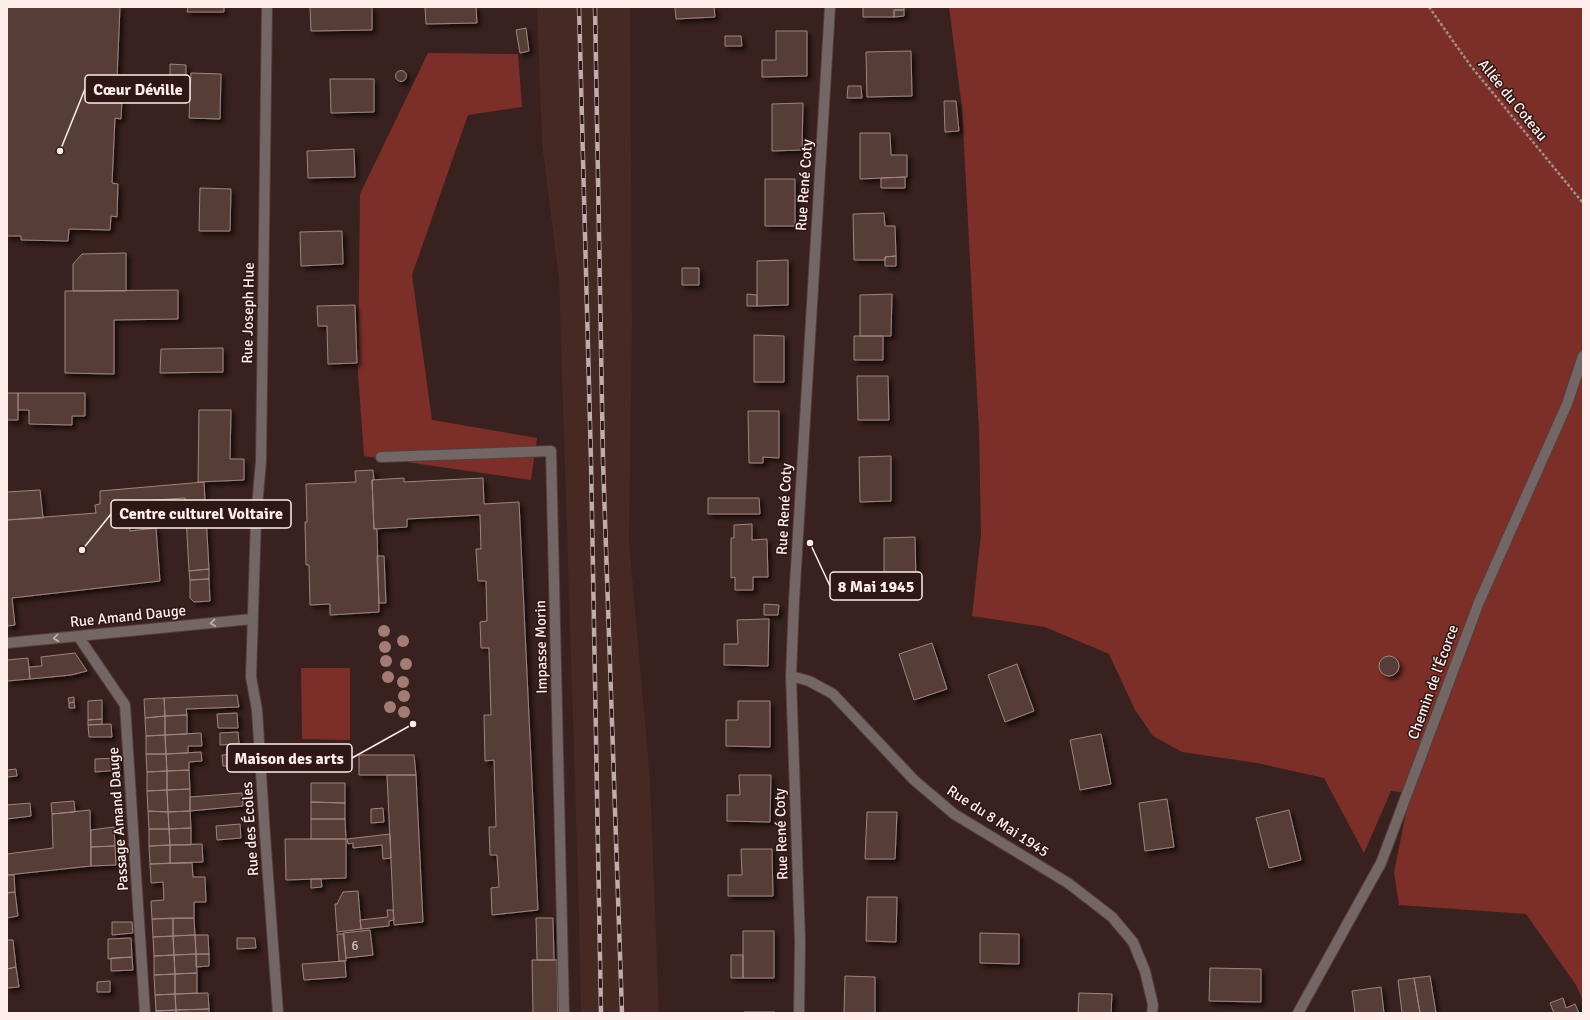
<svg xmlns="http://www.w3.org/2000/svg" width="1590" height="1020" font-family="Signika,sans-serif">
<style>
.built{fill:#462824}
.green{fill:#7c2f29}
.building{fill:#563d39;stroke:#a0837e;filter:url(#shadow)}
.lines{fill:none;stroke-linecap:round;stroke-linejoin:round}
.minor-casing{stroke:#543e3b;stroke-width:12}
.path{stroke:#a28e8c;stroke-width:2.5;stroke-dasharray:3 2;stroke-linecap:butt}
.minor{stroke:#736665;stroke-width:10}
.rail-casing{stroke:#c0adab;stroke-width:4.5}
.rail{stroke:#2e1715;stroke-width:3;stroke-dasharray:9;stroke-linecap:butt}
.tree{fill:#a37c76}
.oneway{stroke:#bfb0af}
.labels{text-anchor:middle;stroke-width:3;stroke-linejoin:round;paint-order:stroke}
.number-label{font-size:13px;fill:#d4c1be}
.street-label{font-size:15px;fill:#feedeb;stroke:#2e1715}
.leader{fill:none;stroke:#feedeb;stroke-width:1.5}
.callout-dot{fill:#feedeb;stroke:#2e1715;stroke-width:1.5}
.callout{fill:#2e1715;stroke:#feedeb;stroke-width:1.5}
.callout-label{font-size:16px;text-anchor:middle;font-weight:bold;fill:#feedeb}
</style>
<defs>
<filter id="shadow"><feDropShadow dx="3.5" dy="3.5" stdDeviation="2" flood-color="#0009"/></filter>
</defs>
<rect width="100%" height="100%" fill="#38211e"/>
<path class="built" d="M537 7H630L632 326 629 542 650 778 659 1013H581L578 881 559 280 542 144Z"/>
<path class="green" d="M949 7H1583V1001L1576 985 1526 914 1399 905 1394 872 1410 793 1391 791 1364 853 1324 778 1257 763 1182 752 1153 736 1135 710 1109 654 1045 627 972 616 981 534 979 431 962 108Z
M428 53 518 54 522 107 468 115 412 275 432 420 537 438 531 480 364 456 358 374 360 194Z
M301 668H350V740L302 739Z"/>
<path class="building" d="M7 7H120L117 78 123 79 121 119 115 118 112 183 118 184 117 217 111 216 110 230 69 229 68 241 21 240V236H7Z
M188 7H224V12H187Z
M310 7H372V30L311 31Z
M425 7H476L477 23 426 24Z
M675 7H714L715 17 676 19Z
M863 7H904V10H894V17H863Z
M894 10H904V16L894 17Z
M526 28 529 51 520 53 516 30Z
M776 31H807V76L762 77V60H776Z
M725 36H741L742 46H725Z
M911 51 912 96 867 97 866 52Z
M170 64 186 65V80H170Z
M395.5 76a5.5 5.5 0 1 1 11 0a5.5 5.5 0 1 1-11 0Z
M191 73 221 74 220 119 189 118Z
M330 79H374V112L331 113Z
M848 86H861L862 98H847Z
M944 101H956L959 131 945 132Z
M803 103 802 150 772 151V104Z
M860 133H890L891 155H907V177L860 179Z
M354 149 355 177 308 178 307 151Z
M905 177V188H881V178Z
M765 179H795V226H765Z
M200 188 231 189 230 231H199Z
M884 213 885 226H895L896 256 885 257V260H854L853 214Z
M342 231 343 264 301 266 300 232Z
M126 253V291H73V264L82 254Z
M896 256V266H885V257Z
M788 260V305L757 306V261Z
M682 268H699V285H682Z
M178 290V319L114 320V374L65 373V291Z
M747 294 757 295V306H747Z
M892 294 891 336H860V295Z
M355 305 357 363 328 364 327 326H318L317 306Z
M754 335 784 336V382H754Z
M854 336H883V360H854Z
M223 348V372L160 373 161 349Z
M857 376H888L889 420H858Z
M7 393H18V420H7Z
M18 393H85V416H72V425L29 424V410H18Z
M199 410H231L230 459H244V480L198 482Z
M748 411H779V458L763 457V463H749Z
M891 456V501L860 502 859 457Z
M373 470 374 480H372L374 529H377L379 612 330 615V604L310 605 309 565H306L305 522H307L306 484 356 482 355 471Z
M404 478V482L483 478 484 504 519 502 538 910 492 915 491 888 499 887 497 855H490L489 827H496L494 760 485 761 484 715H491L489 648H481L480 622 487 621 486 581H478L476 549H481L480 515 407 519V527L374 529 372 480Z
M204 482 209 569 189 571 185 498 127 502 130 531 156 528 160 581 12 598 15 625 7 626V520L96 513 95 505 100 504V491Z
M40 490 43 518 7 520V492Z
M708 498H759L760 514H708Z
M752 524V540L767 539 768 577H753V590H735V577L731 578V538H734V525Z
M915 537 916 582 884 583V538Z
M377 556H384L386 603H379Z
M209 569V579L190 580 189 571Z
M209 579 210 601 194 602 190 598V580Z
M764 604 779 605 778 615H764Z
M764 619H769L768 666 724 665V644H738L737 620Z
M932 643 947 689 914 700 899 654Z
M75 653 87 671 71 675 30 679 29 667 42 666 41 657Z
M1379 666a10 10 0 1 1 20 0a10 10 0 1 1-20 0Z
M28 658 30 679 7 681V660Z
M1017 664 1034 711 1005 722 988 675Z
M237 695 239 707 186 709 187 715 165 716 164 698Z
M74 697V702L69 703 68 698Z
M164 698 165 716 145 718 144 699Z
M102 700V719L88 720V701Z
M738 701H770V747L726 746V720H738Z
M74 702 75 708H69V703Z
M237 713 238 728H218L217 714Z
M187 715V734L165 735V716Z
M165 716V735L146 736 145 718Z
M102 719V724L88 725V720Z
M111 724 112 737H89L88 725Z
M238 732 239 744 220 745V733Z
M201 733 202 746H188V753L166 754 165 735Z
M1101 734 1111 784 1080 790 1070 740Z
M165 735 166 754H146V736Z
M201 752 202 761 189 762V770L167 771 166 754Z
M146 754H166L167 771 147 772Z
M233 754 234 766H223L222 755Z
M359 755H414L416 775H359Z
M119 758 120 770 95 772V759Z
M16 769 17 776 7 777V770Z
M189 770 190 789 167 790V771Z
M167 771V790L147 791V772Z
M387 775H416L423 922 394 925Z
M739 775H771L770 822 727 821V795H740Z
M311 783H345V803L311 802Z
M190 789V811L168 812 167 790Z
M167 790 168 812 148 811 147 791Z
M242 793 243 806 190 811V797Z
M1167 799 1174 847 1145 851 1139 803Z
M74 801 75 812 52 814 51 803Z
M311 802 345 803V819H311Z
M30 803 31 816 7 819V805Z
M383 808 384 822 371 823V809Z
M90 810 91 866 7 875V854L53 848 52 814Z
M1289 810 1301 860 1269 868 1256 818Z
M148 811 168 812 169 829H149Z
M190 811 191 828 169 829 168 812Z
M867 812H897L895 859H865Z
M311 819H345L346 839H311Z
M240 824 241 838 217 840 216 826Z
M114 827 115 846 91 847V830Z
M191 828V845H170L169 829Z
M149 829H169L170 845 149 846Z
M390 834 391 858 383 859 382 845 353 848V843L348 844 347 839Z
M285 839H346V878L286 880Z
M202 844 203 862 170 863V845Z
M170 845V863L150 864 149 846Z
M115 846 116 865 91 866V847Z
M741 849H772L773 896H728V875H742Z
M192 863 193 877H205L206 902H194V918L152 919 151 901 164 900 163 882 151 883 150 864Z
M7 875H14L15 892 7 893Z
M311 879H321L322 887 311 888Z
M358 891 361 929 337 932 335 904H337L343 892Z
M15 892 18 916 7 918V893Z
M867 897H897L896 942 866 941Z
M387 910H393L394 920 389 921V926L361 929 360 920 388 917Z
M173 918H194L195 935 173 936Z
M173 918V936L153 937 152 919Z
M536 918H553L554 960H537Z
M112 922H132L133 933 112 935Z
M370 930 373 955 346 958 343 933Z
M743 931H774V978H743Z
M980 933 1019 934V964L980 963Z
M337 934H344L346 961H339Z
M195 935 196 954 174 955 173 936Z
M195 935H208L209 954H196Z
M173 936 174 955 154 956 153 937Z
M131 938 132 957 108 959V939Z
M237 938H255L256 948 237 949Z
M7 940H13L16 967 7 969Z
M196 954 197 973 175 974 174 955Z
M196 954H209V966L196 967Z
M174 955 175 974 154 975V956Z
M731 955H743V978H731Z
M132 957 133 970 111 971V958Z
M532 960H557L558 1013H533Z
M345 961 346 977 304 980 302 964Z
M16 967 19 987 7 988V969Z
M1210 968 1261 969V1002L1209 1001Z
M197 973V993L175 994V974Z
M175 974V994L155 995 154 975Z
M845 976 875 977V1013H844Z
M1430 976 1436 1013H1420L1414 978Z
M1414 978 1420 1013H1402L1398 980Z
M110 981V992H97V982Z
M1381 987 1384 1013H1355L1352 991Z
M208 993 209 1009 176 1010 175 994Z
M1079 993 1112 994 1111 1013H1078Z
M175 994 176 1010 156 1011 155 995Z
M1563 998 1566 1008 1575 1004 1579 1013H1554L1550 1003Z
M209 1009V1013H176V1010Z
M176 1010V1013H156V1011Z
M744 1012H775V1013H744Z"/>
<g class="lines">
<defs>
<path id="minor" d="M267 7 261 461 256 518 251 677 257 710 265 835 278 1013
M381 457 551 451 564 1013
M78 636 125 705 145 1013
M7 643 252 619
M791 676 809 681 833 694 914 780 954 814 1068 883 1112 917 1133 942 1145 971 1153 1005 1152 1013
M799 1013 800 941 791 676 794 601 830 7
M1298 1013 1381 863 1479 602 1567 404 1583 356"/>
</defs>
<use href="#minor" class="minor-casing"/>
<path class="path" d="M1429 7 1470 65 1583 203"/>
<use href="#minor" class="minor"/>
<defs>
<path id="rail" d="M579 7 591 461 601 1013
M595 7 603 461 622 1013"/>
</defs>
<use href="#rail" class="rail-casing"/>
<use href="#rail" class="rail"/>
</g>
<g class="tree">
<circle cx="384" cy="631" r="6"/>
<circle cx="403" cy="641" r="6"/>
<circle cx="385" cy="647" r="6"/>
<circle cx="386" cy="661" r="6"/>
<circle cx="406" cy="664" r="6"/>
<circle cx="388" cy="677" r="6"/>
<circle cx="403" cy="682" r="6"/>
<circle cx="404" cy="696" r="6"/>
<circle cx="390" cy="707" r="6"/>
<circle cx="404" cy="712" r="6"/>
</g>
<defs><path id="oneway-chevron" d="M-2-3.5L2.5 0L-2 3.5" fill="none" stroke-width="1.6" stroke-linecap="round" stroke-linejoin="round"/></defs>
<g class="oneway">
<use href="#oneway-chevron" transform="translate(213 623) rotate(174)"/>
<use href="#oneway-chevron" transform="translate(56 638) rotate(174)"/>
</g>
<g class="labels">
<g class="number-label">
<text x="355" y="950">6</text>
</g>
<g class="street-label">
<text transform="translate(1513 100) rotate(51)" y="5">Allée du Coteau</text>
<text transform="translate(804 185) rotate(-86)" y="5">Rue René Coty</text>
<text transform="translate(248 313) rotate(-89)" y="5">Rue Joseph Hue</text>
<text transform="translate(784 509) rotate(-87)" y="5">Rue René Coty</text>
<text transform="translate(128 616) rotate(-6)" y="5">Rue Amand Dauge</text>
<text transform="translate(541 647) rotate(-91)" y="5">Impasse Morin</text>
<text transform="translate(1433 682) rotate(-70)" y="5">Chemin de l'Écorce</text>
<text transform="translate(118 819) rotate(-94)" y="5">Passage Amand Dauge</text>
<text transform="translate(998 821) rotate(33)" y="5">Rue du 8 Mai 1945</text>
<text transform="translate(250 829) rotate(-94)" y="5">Rue des Écoles</text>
<text transform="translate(781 834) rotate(-92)" y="5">Rue René Coty</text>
</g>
</g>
<path class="leader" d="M60 151L85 89M82 550L111 514M810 543L830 586M413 724L352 758"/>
<g class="callout-dot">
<circle cx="60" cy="151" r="4"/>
<circle cx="82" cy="550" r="4"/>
<circle cx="810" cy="543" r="4"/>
<circle cx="413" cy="724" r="4"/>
</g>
<g class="callout">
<rect x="85" y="75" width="105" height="28" rx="4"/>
<rect x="111" y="500" width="180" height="28" rx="4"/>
<rect x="830" y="572" width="92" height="28" rx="4"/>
<rect x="227" y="744" width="125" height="28" rx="4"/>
</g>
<g class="callout-label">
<text x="138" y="95">Cœur Déville</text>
<text x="201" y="519">Centre culturel Voltaire</text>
<text x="876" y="592">8 Mai 1945</text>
<text x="289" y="764">Maison des arts</text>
</g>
<rect width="1590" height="1020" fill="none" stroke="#feedeb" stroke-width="16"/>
</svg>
